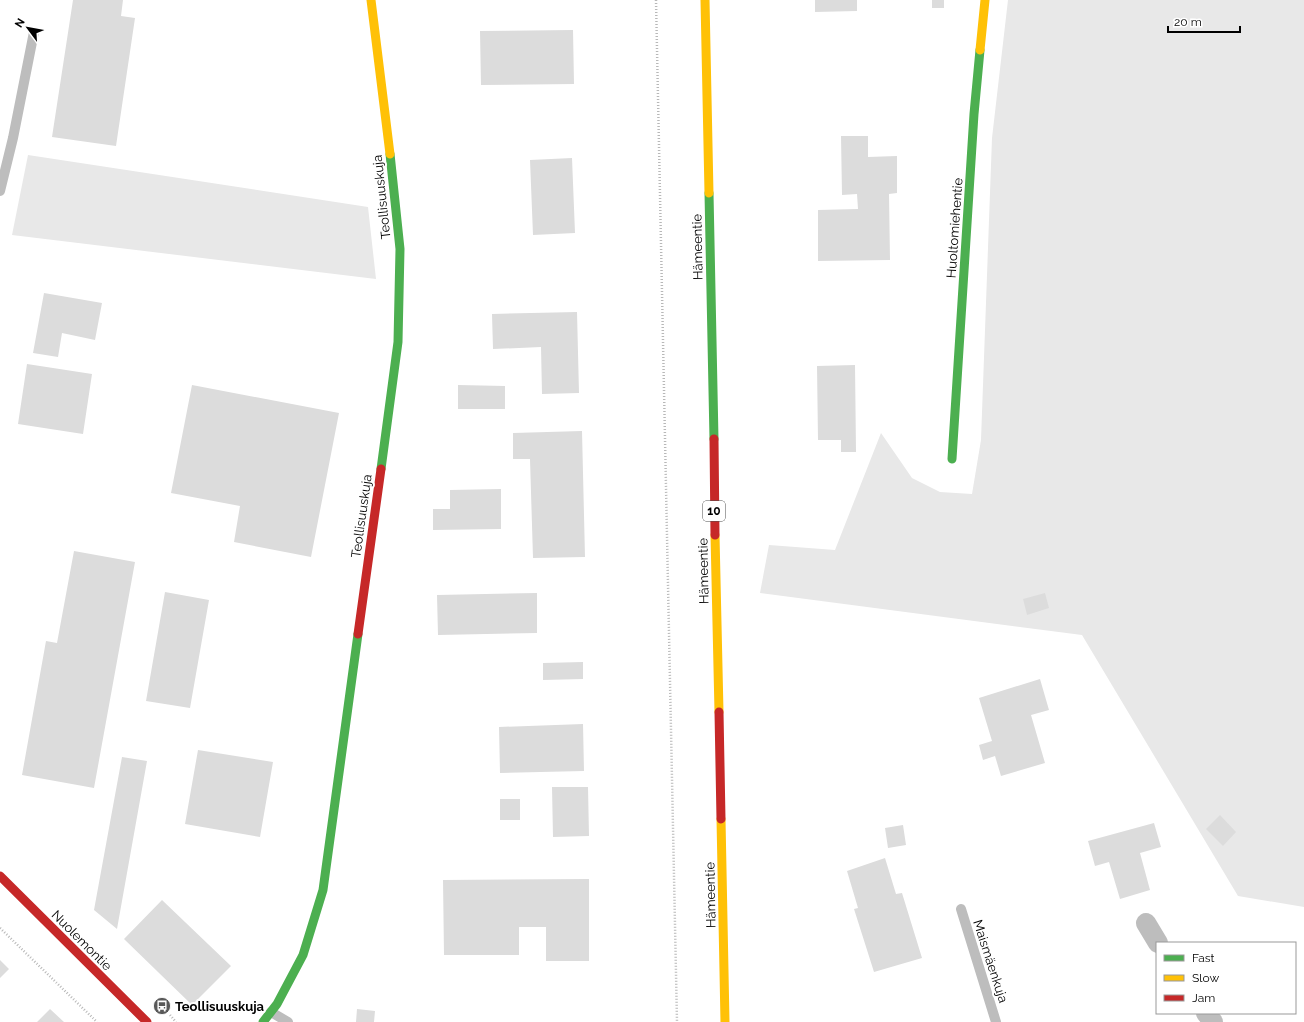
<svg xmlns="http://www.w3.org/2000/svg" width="1304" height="1022" font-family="Raleway,sans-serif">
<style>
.green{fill:#e8e8e8}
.building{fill:#dcdcdc}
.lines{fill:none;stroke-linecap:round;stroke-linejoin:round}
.path{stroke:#b8b8b8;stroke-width:2.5;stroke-dasharray:1 2;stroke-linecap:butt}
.lane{stroke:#bdbdbd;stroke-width:10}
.street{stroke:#bdbdbd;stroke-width:20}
.fast{stroke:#4caf50;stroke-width:9}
.slow{stroke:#ffc107;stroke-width:9}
.jam{stroke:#c62828;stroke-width:9}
.labels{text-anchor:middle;stroke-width:4;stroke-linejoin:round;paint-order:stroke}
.shield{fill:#fff;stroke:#4c4c4c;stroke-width:1}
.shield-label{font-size:12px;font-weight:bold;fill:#000}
.street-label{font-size:13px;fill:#000;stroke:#fff}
.poi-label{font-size:13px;font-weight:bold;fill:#000;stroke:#fff;text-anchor:start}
</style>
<rect width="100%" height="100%" fill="#fff"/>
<path class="green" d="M1008 0H1304V907L1238 896 1082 635 760 593 769 545 835 550 881 433 912 478 940 492 972 494 981 440 992 138Z
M28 155 368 207 376 279 12 235Z"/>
<path class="building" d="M73 0H123L121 16 135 18 116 146 52 137Z
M815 0H857V11L815 12Z
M932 0H944V8H932Z
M573 30 574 84 481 85 480 31Z
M841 136H868V157L897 156V193L889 194 890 260 818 261V210L858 209 857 194 842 195Z
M572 158 575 233 533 235 530 160Z
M44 293 102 303 95 340 62 333 58 357 33 353Z
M577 312 579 393 542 394 541 347 493 349 492 314Z
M27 364 92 374 83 434 18 424Z
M855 365 856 452H841V440H818L817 366Z
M192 385 339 413 311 557 234 542 240 506 171 493Z
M458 385 505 386V409H458Z
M582 431 585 557 533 558 530 459H513V433Z
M501 489V529L433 530V509H450V490Z
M74 551 135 562 94 788 22 775 46 641 57 643Z
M165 592 209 600 190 708 146 701Z
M537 593V633L438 635 437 595Z
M1045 593 1049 608 1027 615 1023 599Z
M583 662V679L543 680V663Z
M1040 679 1049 710 1031 715 1045 763 1001 776 995 756 983 760 979 745 992 741 979 698Z
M583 724 584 771 500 773 499 727Z
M198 750 273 762 260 837 185 824Z
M122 757 147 761 117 929 94 910Z
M552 787H588L589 836 553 837Z
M500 799H520V820H500Z
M1220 815 1236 832 1223 846 1206 829Z
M1154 823 1161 847 1140 853 1150 890 1120 899 1109 862 1095 866 1088 841Z
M903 825 906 845 888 848 885 828Z
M885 858 896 894 902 893 922 958 874 972 854 909 858 908 847 871Z
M589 879V961H546V927H519V955H444L443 880Z
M162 900 231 966 192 1005 124 939Z
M0 960 9 969 0 978Z
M50 1009 64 1022H37Z
M357 1009 375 1011 374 1022H356Z"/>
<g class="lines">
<path class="path" d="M656 0 677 1022
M0 928 97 1022
M170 1015 176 1022"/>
<path class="lane" d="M0 191 13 138 34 32
M961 909 996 1022
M271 1012 288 1022"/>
<path class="street" d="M1146 923 1158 943
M1206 1013 1213 1022"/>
<path class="fast" d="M709 193 714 439
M952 459 974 114 980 50
M381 469 398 342 400 249 390 154
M263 1022 277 1004 303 955 323 890 358 634"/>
<path class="slow" d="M371 0 390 154
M705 0 709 193
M980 50 985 0
M715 535 719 712
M721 819 725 1022"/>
<path class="jam" d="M714 439 715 535
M358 634 381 469
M719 712 721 819
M0 876 147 1022"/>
</g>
<defs>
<symbol id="bus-disc" viewBox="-11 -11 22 22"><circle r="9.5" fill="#595959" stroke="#fff"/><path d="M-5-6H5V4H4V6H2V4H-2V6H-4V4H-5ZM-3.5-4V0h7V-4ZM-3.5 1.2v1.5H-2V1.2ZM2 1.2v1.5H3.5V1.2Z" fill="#fff"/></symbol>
</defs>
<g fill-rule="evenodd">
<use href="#bus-disc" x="152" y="996" width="20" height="20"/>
</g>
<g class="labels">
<rect class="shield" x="703" y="501" width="22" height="20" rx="3"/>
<g class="shield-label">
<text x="714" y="515">10</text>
</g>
<g class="street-label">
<text transform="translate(381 197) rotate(-96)" y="5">Teollisuuskuja</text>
<text transform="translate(954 228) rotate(-86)" y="5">Huoltomiehentie</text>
<text transform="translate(697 247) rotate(-91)" y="5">Hämeentie</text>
<text transform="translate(361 516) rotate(-82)" y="5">Teollisuuskuja</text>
<text transform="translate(703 571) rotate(-91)" y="5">Hämeentie</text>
<text transform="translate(710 895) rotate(-91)" y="5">Hämeentie</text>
<text transform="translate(82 940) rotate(45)" y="5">Nuolemontie</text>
<text transform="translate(991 961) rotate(72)" y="5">Maismäenkuja</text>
</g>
<g class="poi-label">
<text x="175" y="1011">Teollisuuskuja</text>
</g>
</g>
<rect x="1156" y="942" width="140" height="72" fill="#ffffff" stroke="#999999"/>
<rect x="1164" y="955" width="20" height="6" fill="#4caf50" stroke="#999999"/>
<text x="1192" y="962" font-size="12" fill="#000000">Fast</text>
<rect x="1164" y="975" width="20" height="6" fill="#ffc107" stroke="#999999"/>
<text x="1192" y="982" font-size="12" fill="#000000">Slow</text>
<rect x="1164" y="995" width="20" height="6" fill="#c62828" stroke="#999999"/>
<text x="1192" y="1002" font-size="12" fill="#000000">Jam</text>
<g transform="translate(28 28) rotate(302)" stroke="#ffffff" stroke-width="3" paint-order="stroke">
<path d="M0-3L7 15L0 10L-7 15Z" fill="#000000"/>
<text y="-6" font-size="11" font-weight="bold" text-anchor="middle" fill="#000000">N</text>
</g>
<path d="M1168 26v6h72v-6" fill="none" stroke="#000000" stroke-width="2"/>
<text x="1174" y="26" font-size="12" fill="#000000" stroke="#ffffff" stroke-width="3" paint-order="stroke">20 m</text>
</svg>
